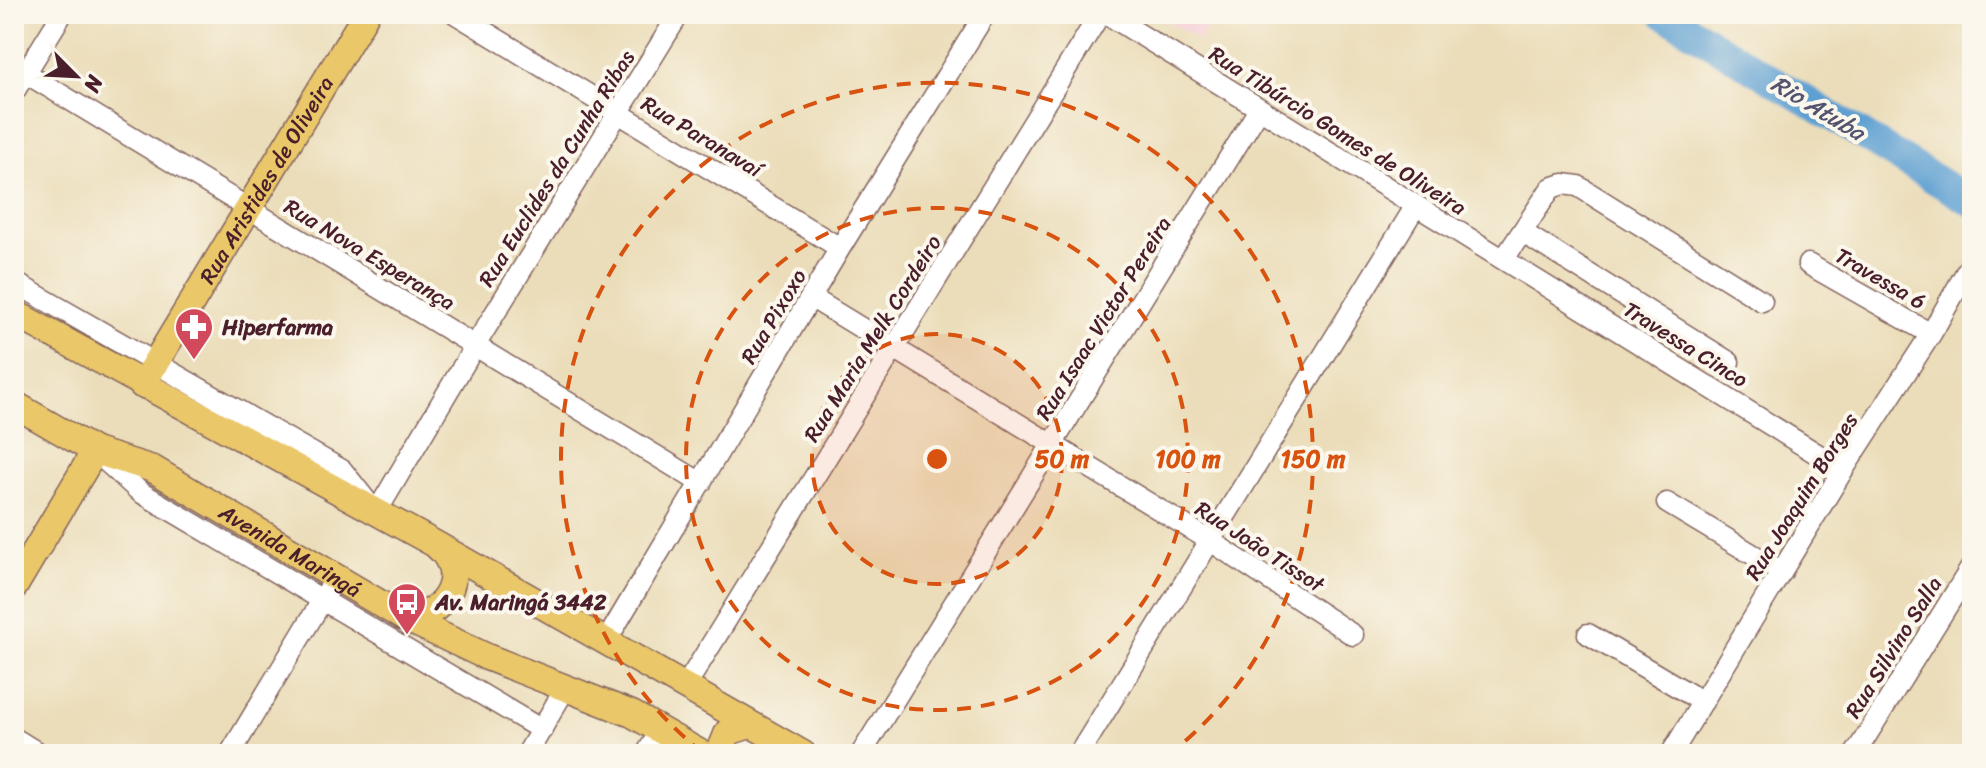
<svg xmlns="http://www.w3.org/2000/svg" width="1986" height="768" font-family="Sriracha,sans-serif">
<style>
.built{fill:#f6cfd7}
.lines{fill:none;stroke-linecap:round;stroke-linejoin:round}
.river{stroke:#5ea0d2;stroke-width:30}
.minor-casing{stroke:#82625d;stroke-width:23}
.major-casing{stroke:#82625d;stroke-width:29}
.minor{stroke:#fff;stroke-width:20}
.major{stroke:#eac769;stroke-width:26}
.ring{fill:none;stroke:#d8530f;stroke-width:4;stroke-dasharray:14 10}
.labels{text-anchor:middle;stroke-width:8;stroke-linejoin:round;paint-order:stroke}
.street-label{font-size:22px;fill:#4a1f2b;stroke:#fbf7ec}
.poi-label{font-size:22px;font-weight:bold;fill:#4a1f2b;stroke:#fbf7ec;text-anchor:start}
.water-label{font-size:24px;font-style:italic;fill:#52536e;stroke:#fbf7ec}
.centre{fill:#d8530f;stroke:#fbf7ec;stroke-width:4}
.ring-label{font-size:24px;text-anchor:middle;font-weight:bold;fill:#d8530f;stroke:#fbf7ec;stroke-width:8;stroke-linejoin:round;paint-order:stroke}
</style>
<rect width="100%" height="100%" fill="#fbf7ec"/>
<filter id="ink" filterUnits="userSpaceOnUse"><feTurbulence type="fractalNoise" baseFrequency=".0125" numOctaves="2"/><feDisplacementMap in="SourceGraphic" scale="16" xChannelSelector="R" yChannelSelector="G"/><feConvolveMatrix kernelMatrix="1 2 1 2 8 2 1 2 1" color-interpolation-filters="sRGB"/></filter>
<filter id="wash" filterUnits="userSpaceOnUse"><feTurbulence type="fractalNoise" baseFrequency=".006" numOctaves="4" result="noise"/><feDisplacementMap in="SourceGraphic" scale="32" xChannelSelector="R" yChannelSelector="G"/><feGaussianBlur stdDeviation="1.8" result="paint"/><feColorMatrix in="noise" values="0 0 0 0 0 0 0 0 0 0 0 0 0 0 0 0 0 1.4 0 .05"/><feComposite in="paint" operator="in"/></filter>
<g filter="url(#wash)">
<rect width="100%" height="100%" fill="#ebddb9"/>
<path class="built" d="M1156 14H1215L1199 40Z"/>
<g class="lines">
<path class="river" d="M1664 14 1972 202"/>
</g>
</g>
<g filter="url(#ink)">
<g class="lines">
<defs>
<path id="minor" d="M456 14 840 248
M1107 14 1843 470
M14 66 701 483
M14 92 62 14
M1522 232 1729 362
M1504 259 1551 188 1563 184 1578 186 1762 301
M1808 264 1931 334
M14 282 342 470 376 513 476 344 679 14
M812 298 1209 540 1353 635
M98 454 140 492 542 730
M1667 503 1782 572
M1588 634 1703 702
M605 643 840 248 985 14
M685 687 1100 14
M14 738 40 754
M230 754 329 589
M527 754 566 687
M646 754 661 730
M861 754 1258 111
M1079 754 1415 207
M1671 754 1843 470 1931 334 1972 262
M1855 754 1972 566"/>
<g id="major">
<path d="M14 313 435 544 803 754"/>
<path id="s1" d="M142 385 366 14"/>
<path id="s2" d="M14 404 95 451 153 469 403 617 487 657 632 714 702 754"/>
<path d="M14 587 95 451"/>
<path d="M403 617C442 621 471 576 438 547"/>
<path d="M719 754 728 732 750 725"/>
</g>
</defs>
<use href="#minor" class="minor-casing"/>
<use href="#major" class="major-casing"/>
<use href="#minor" class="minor"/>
<use href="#major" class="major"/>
</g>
</g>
<circle cx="937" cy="459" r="125" fill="#d8530f" fill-opacity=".12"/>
<g class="ring">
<circle cx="937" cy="459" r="125"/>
<circle cx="937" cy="459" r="251"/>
<path d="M703 753A376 376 0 1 1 1171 753"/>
</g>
<defs>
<symbol id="pharmacy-pin" viewBox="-11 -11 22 30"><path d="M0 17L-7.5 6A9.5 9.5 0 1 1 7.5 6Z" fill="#d1495b" stroke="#fbf7ec"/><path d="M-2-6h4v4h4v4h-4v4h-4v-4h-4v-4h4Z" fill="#fff"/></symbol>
<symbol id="bus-pin" viewBox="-11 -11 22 30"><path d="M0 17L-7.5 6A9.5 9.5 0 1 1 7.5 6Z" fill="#d1495b" stroke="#fbf7ec"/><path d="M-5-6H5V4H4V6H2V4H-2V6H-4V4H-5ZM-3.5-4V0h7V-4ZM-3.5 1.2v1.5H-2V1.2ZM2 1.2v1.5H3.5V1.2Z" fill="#fff"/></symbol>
</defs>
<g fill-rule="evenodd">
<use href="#pharmacy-pin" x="172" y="305" width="44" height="60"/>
<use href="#bus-pin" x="385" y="580" width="44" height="60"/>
</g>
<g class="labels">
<g class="street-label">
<text transform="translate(1338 130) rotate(32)" y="8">Rua Tibúrcio Gomes de Oliveira</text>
<text transform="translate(702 136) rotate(31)" y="8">Rua Paranavaí</text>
<text transform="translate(556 168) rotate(-58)" y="8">Rua Euclides da Cunha Ribas</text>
<text dy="8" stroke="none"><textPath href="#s1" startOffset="240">Rua Aristides de Oliveira</textPath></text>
<text transform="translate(370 254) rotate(31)" y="8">Rua Nova Esperança</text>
<text transform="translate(1881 278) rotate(30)" y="8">Travessa 6</text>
<text transform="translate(773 316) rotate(-59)" y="8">Rua Pixoxo</text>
<text transform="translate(1103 318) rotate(-58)" y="8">Rua Isaac Victor Pereira</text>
<text transform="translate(872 338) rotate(-58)" y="8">Rua Maria Melk Cordeiro</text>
<text transform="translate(1686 344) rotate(32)" y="8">Travessa Cinco</text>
<text transform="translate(1801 496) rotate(-58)" y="8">Rua Joaquim Borges</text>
<text transform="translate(1260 546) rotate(33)" y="8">Rua João Tissot</text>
<text dy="8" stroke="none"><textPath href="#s2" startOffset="314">Avenida Maringá</textPath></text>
<text transform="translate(1893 647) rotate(-58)" y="8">Rua Silvino Salla</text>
</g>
<g class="poi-label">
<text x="222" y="335">Hiperfarma</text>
<text x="435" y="610">Av. Maringá 3442</text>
</g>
<g class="water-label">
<text transform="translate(1818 108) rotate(31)" y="8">Rio Atuba</text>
</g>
</g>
<circle cx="937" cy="459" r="12" class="centre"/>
<g class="ring-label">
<text x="1062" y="467">50 m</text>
<text x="1188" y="467">100 m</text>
<text x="1313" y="467">150 m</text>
</g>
<rect width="1986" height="768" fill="none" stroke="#fbf7ec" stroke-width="48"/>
<g transform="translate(76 76) rotate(114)" stroke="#fbf7ec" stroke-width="6" paint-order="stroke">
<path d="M0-6L14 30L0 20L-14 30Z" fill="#4a1f2b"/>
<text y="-12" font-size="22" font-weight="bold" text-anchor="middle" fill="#4a1f2b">N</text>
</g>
</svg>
